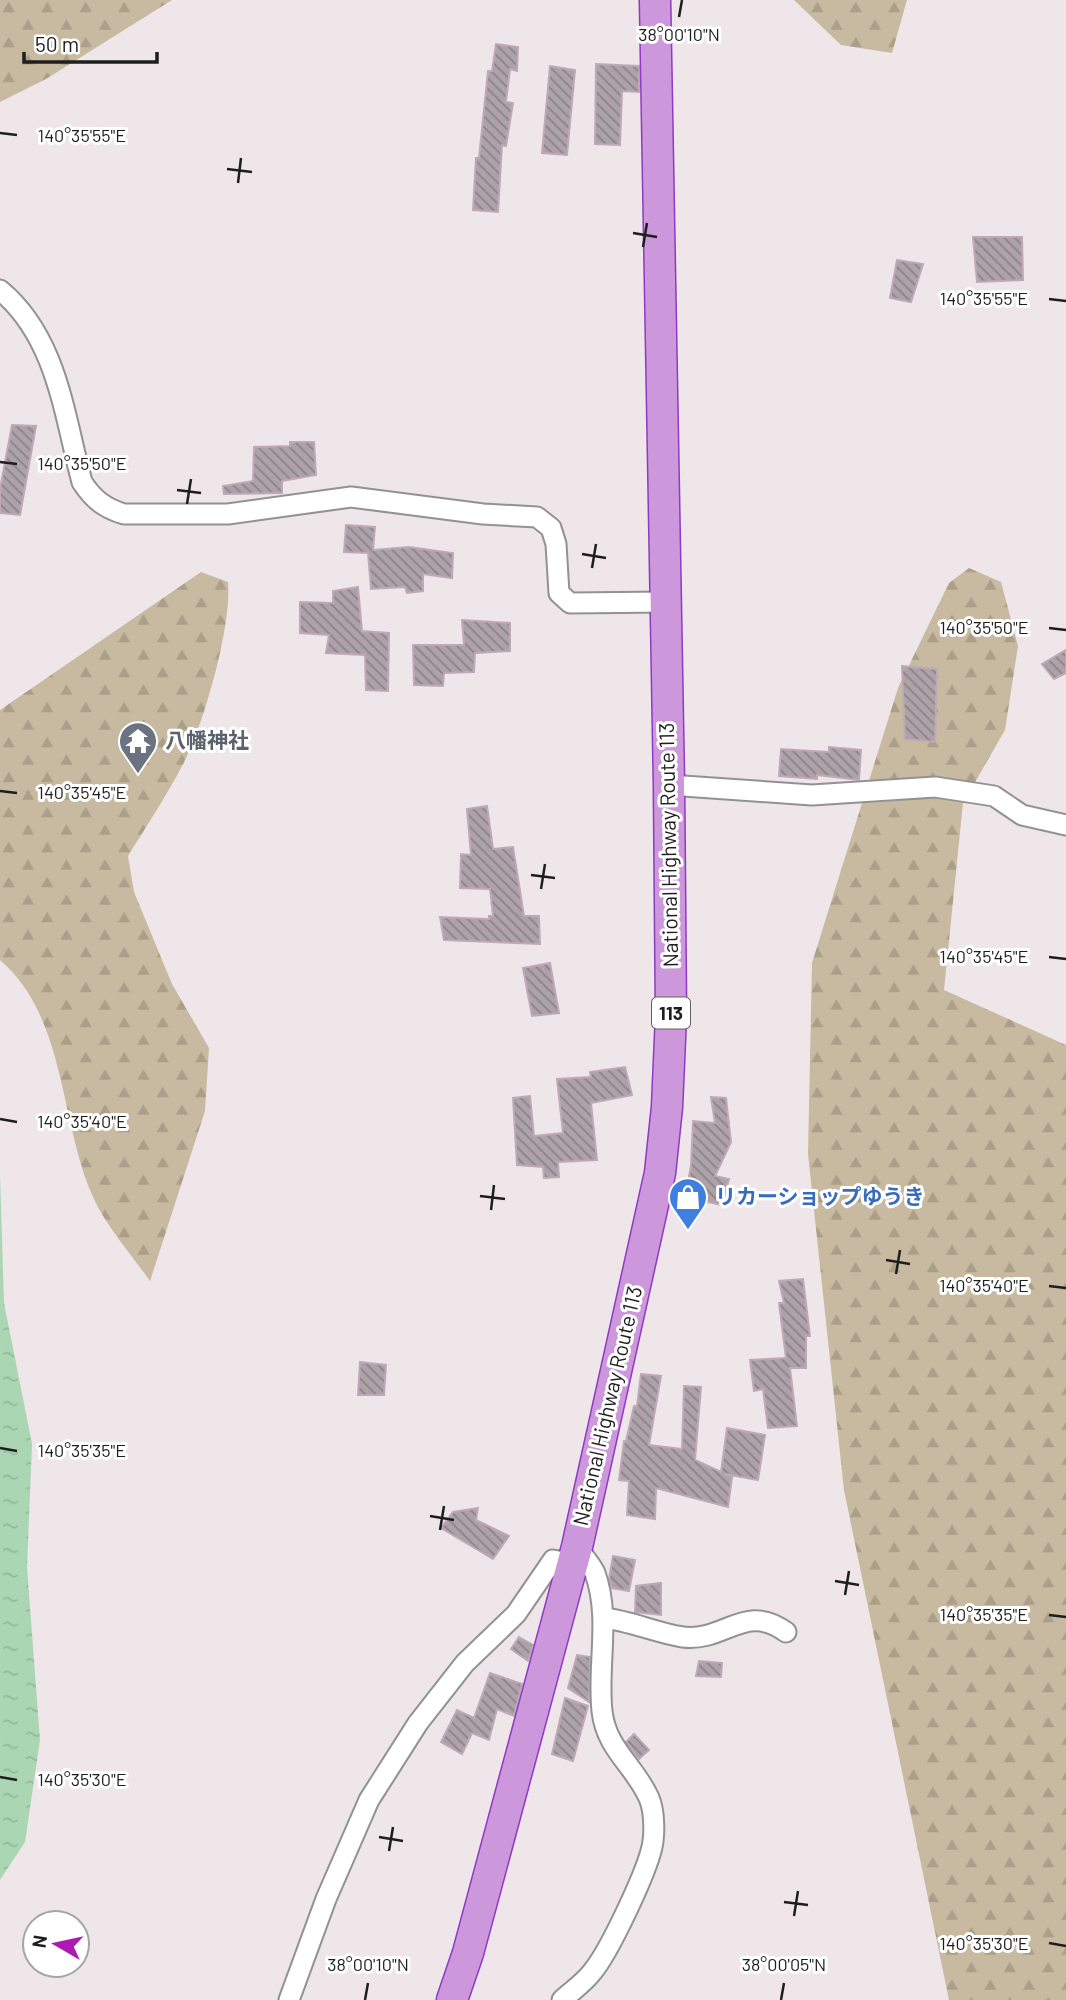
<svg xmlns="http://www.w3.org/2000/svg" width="1066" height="2000" font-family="Barlow,'Noto Sans JP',sans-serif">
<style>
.forest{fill:url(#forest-firs)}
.water{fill:url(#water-ripples)}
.building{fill:url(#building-back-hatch);stroke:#beaab6;stroke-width:2}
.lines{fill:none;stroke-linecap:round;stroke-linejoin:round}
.minor-casing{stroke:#929292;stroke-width:23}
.highway-casing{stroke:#8f3ac4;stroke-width:33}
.minor{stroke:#fff;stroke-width:19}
.highway{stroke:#cc97db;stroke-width:30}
.ticks{fill:none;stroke:#1e1e1e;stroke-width:2.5}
.labels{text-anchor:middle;stroke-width:6;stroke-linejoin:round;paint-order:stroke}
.shield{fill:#fff;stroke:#626262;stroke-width:2}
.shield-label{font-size:19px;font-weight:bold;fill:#1e1e1e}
.worship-label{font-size:21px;font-weight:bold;fill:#5b616d;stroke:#fff;text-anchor:start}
.street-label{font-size:21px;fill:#1e1e1e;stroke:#fff}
.shop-label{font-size:21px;font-weight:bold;fill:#366cbe;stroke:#fff;text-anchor:start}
.ticks-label{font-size:18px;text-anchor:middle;fill:#1e1e1e;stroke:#fff;stroke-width:6;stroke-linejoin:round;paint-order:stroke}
</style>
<defs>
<pattern id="forest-firs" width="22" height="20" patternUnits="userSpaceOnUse" patternTransform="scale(1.75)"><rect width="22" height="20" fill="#c8baa0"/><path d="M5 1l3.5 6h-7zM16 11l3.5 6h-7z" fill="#ab9f89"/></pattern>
<pattern id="water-ripples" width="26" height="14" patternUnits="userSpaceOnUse" patternTransform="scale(1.75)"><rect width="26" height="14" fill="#abd6b3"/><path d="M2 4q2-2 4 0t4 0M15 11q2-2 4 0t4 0" fill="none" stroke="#93b79a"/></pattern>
<pattern id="building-back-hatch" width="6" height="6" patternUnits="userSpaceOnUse" patternTransform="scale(1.75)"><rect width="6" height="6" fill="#aca2a8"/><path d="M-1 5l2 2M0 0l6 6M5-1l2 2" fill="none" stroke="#8b8388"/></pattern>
</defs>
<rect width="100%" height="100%" fill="#eee6e9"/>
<path class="forest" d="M0 0H172L46 79 0 102Z
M794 0H907L892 53 841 45Z
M969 568 1001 582 1018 646 1005 730 963 803 944 990 1066 1045V2000H949L844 1490 808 1154 812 963 898 688 949 583Z
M201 572 228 582C232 626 203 729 181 768 165 798 146 827 128 856L134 892 172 984 209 1048 205 1111 150 1281C131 1254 106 1226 93 1197 59 1121 67 1018 0 960V710Z"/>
<path class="water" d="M0 1174 4 1303 32 1444 27 1567 40 1740 25 1842 0 1880Z"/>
<path class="building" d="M496 44 518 47 517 71 510 69 506 102 513 103 506 146 502 145 498 212 473 210 476 158H479L488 71H492Z
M596 64 639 66V92L622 91 620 145 595 144Z
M550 66 575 70 567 155 542 153Z
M973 237H1022L1023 280 977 282Z
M897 260 923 264 911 302 890 298Z
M12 425 36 426 20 515 0 513V489Z
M290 442H314L316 475 282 481V493L224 494 223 486 253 481 254 447 290 446Z
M346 525 375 527 373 550 409 547 453 553 452 578 423 574V591L407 593 405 587 371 589 368 553 344 552Z
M358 587 362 631 389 633 388 691 366 690 365 655 326 653 329 635 300 633V602L333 603V591Z
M462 620 510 623V651L475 653 474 672 444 673 443 686 414 685 413 645H464Z
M1066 650V673L1054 679 1042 664Z
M902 666 937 669 935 742 905 739Z
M829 747 861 750 859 780 817 775V779L779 776 781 749 829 752Z
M487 806 493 849 513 847 524 916H539L540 944 444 940 440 917 489 919V916H493L490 889 460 888 461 854 471 855 467 809Z
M550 963 559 1013 532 1016 523 968Z
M625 1067 632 1095 591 1103 597 1160 558 1162 559 1177 544 1178 543 1167 517 1165 513 1098 530 1096 534 1136 563 1133 557 1079 591 1077 590 1072Z
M711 1097 726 1098 731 1142 715 1176 729 1179 722 1205 685 1197 691 1166 693 1121 715 1123Z
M803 1279 810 1336H806V1368H790L797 1426 768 1428 763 1389 754 1391 750 1360 786 1358 779 1303H784L779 1281Z
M360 1362 386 1365 384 1395H358Z
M641 1374 661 1376 649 1445 682 1449 684 1386 701 1387 695 1460 721 1472 727 1428 765 1435 758 1480 725 1474 732 1477 728 1507 656 1488 655 1519 627 1515 629 1481 619 1480 624 1441H626L634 1406H637Z
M478 1508 476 1520 509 1536 493 1559 441 1528 453 1512Z
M613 1556 635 1560 629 1591 612 1588 609 1579Z
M661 1583V1615L635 1612 636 1586Z
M519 1637 533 1645 528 1661 511 1649Z
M577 1655 590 1657 589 1702 568 1688Z
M699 1661 722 1663 721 1677 696 1676Z
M490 1673 522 1684 514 1716 497 1709 489 1740 472 1733 462 1754 441 1742 457 1710 474 1718Z
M565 1698 588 1706 573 1761 552 1754Z
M634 1734 649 1750 639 1759 626 1742Z"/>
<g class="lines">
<defs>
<path id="minor" d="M0 290C57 337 64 415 82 482 93 499 104 508 124 514H228L351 497 483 514 537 517 551 528 556 544 559 593 570 603 666 602
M669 785 812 795 935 787 994 796 1022 815 1066 825
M604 1618C631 1621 656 1633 683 1637 725 1642 745 1602 786 1632
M289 2000 326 1899 369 1800 418 1723 465 1663 516 1614 553 1560 571 1563
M562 2000C572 1991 585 1982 593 1971 610 1950 644 1877 651 1851 655 1837 655 1812 649 1798 635 1766 606 1749 602 1711 597 1665 611 1618 595 1573 591 1564 582 1555 577 1547"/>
<path id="highway" d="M452 2000 468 1953 577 1547 660 1173 667 1107 671 1016 669 785 655 0"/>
</defs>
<use href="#minor" class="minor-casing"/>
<use href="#highway" class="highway-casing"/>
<use href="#minor" class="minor"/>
<use href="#highway" class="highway"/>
</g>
<path class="ticks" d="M679 17 682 0M0 133 17 135M227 169 252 172M238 183 241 158M633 233 657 237M643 247 647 223M1049 299 1066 301M0 462 17 464M177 490 201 493M187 504 191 479M582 554 606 558M592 568 596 544M1049 628 1066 630M0 791 17 793M531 875 555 878M541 889 545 864M1049 957 1066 959M0 1119 17 1122M480 1196 505 1199M491 1210 494 1185M886 1260 910 1264M896 1274 900 1250M1049 1286 1066 1288M0 1448 17 1451M430 1516 454 1520M440 1530 444 1506M835 1581 859 1585M845 1595 849 1571M1049 1615 1066 1617M0 1777 17 1780M379 1837 403 1841M389 1851 393 1827M784 1902 808 1905M794 1916 798 1891M1049 1943 1066 1946M365 2000 368 1983M781 2000 784 1983"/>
<defs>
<symbol id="temple-pin" viewBox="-11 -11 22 30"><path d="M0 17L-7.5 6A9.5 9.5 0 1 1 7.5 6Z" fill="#6b7280" stroke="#fff"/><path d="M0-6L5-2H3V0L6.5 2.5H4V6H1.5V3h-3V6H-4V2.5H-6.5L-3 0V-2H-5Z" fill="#fff"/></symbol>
<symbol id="shop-pin" viewBox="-11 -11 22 30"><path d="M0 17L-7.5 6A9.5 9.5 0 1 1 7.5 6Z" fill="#3f7fe0" stroke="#fff"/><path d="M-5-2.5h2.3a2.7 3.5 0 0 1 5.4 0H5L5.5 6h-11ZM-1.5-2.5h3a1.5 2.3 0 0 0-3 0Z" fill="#fff"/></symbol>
</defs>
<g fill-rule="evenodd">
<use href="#temple-pin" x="116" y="719" width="44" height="60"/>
<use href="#shop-pin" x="666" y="1175" width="44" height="60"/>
</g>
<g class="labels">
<rect class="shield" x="652" y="997.5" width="38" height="31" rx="5"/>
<g class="shield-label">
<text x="671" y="1020">113</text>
</g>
<g class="worship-label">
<text x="165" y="748">八幡神社</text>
</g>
<g class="street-label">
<text transform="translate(669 845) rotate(-91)" y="7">National Highway Route 113</text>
<text transform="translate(608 1406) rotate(-77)" y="7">National Highway Route 113</text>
</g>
<g class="shop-label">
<text x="715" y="1204">リカーショップゆうき</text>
</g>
</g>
<g class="ticks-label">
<text x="679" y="41">38°00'10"N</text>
<text x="82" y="142">140°35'55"E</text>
<text x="984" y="305">140°35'55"E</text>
<text x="82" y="470">140°35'50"E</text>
<text x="984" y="634">140°35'50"E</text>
<text x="82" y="799">140°35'45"E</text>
<text x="984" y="963">140°35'45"E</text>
<text x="82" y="1128">140°35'40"E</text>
<text x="984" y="1292">140°35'40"E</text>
<text x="82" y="1457">140°35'35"E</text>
<text x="984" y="1621">140°35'35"E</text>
<text x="82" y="1786">140°35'30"E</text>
<text x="984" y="1950">140°35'30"E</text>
<text x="368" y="1971">38°00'10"N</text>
<text x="784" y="1971">38°00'05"N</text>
</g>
<g transform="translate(56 1944) rotate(279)"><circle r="33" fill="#ffffff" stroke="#a5a5a5" stroke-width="2"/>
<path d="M0-5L12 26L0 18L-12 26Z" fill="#ad19b3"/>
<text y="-10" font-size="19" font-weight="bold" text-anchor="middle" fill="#1e1e1e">N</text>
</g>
<path d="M24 52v10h133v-10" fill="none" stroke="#1e1e1e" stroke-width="3.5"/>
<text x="35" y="52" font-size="21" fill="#1e1e1e" stroke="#ffffff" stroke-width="5" paint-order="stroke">50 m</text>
</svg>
